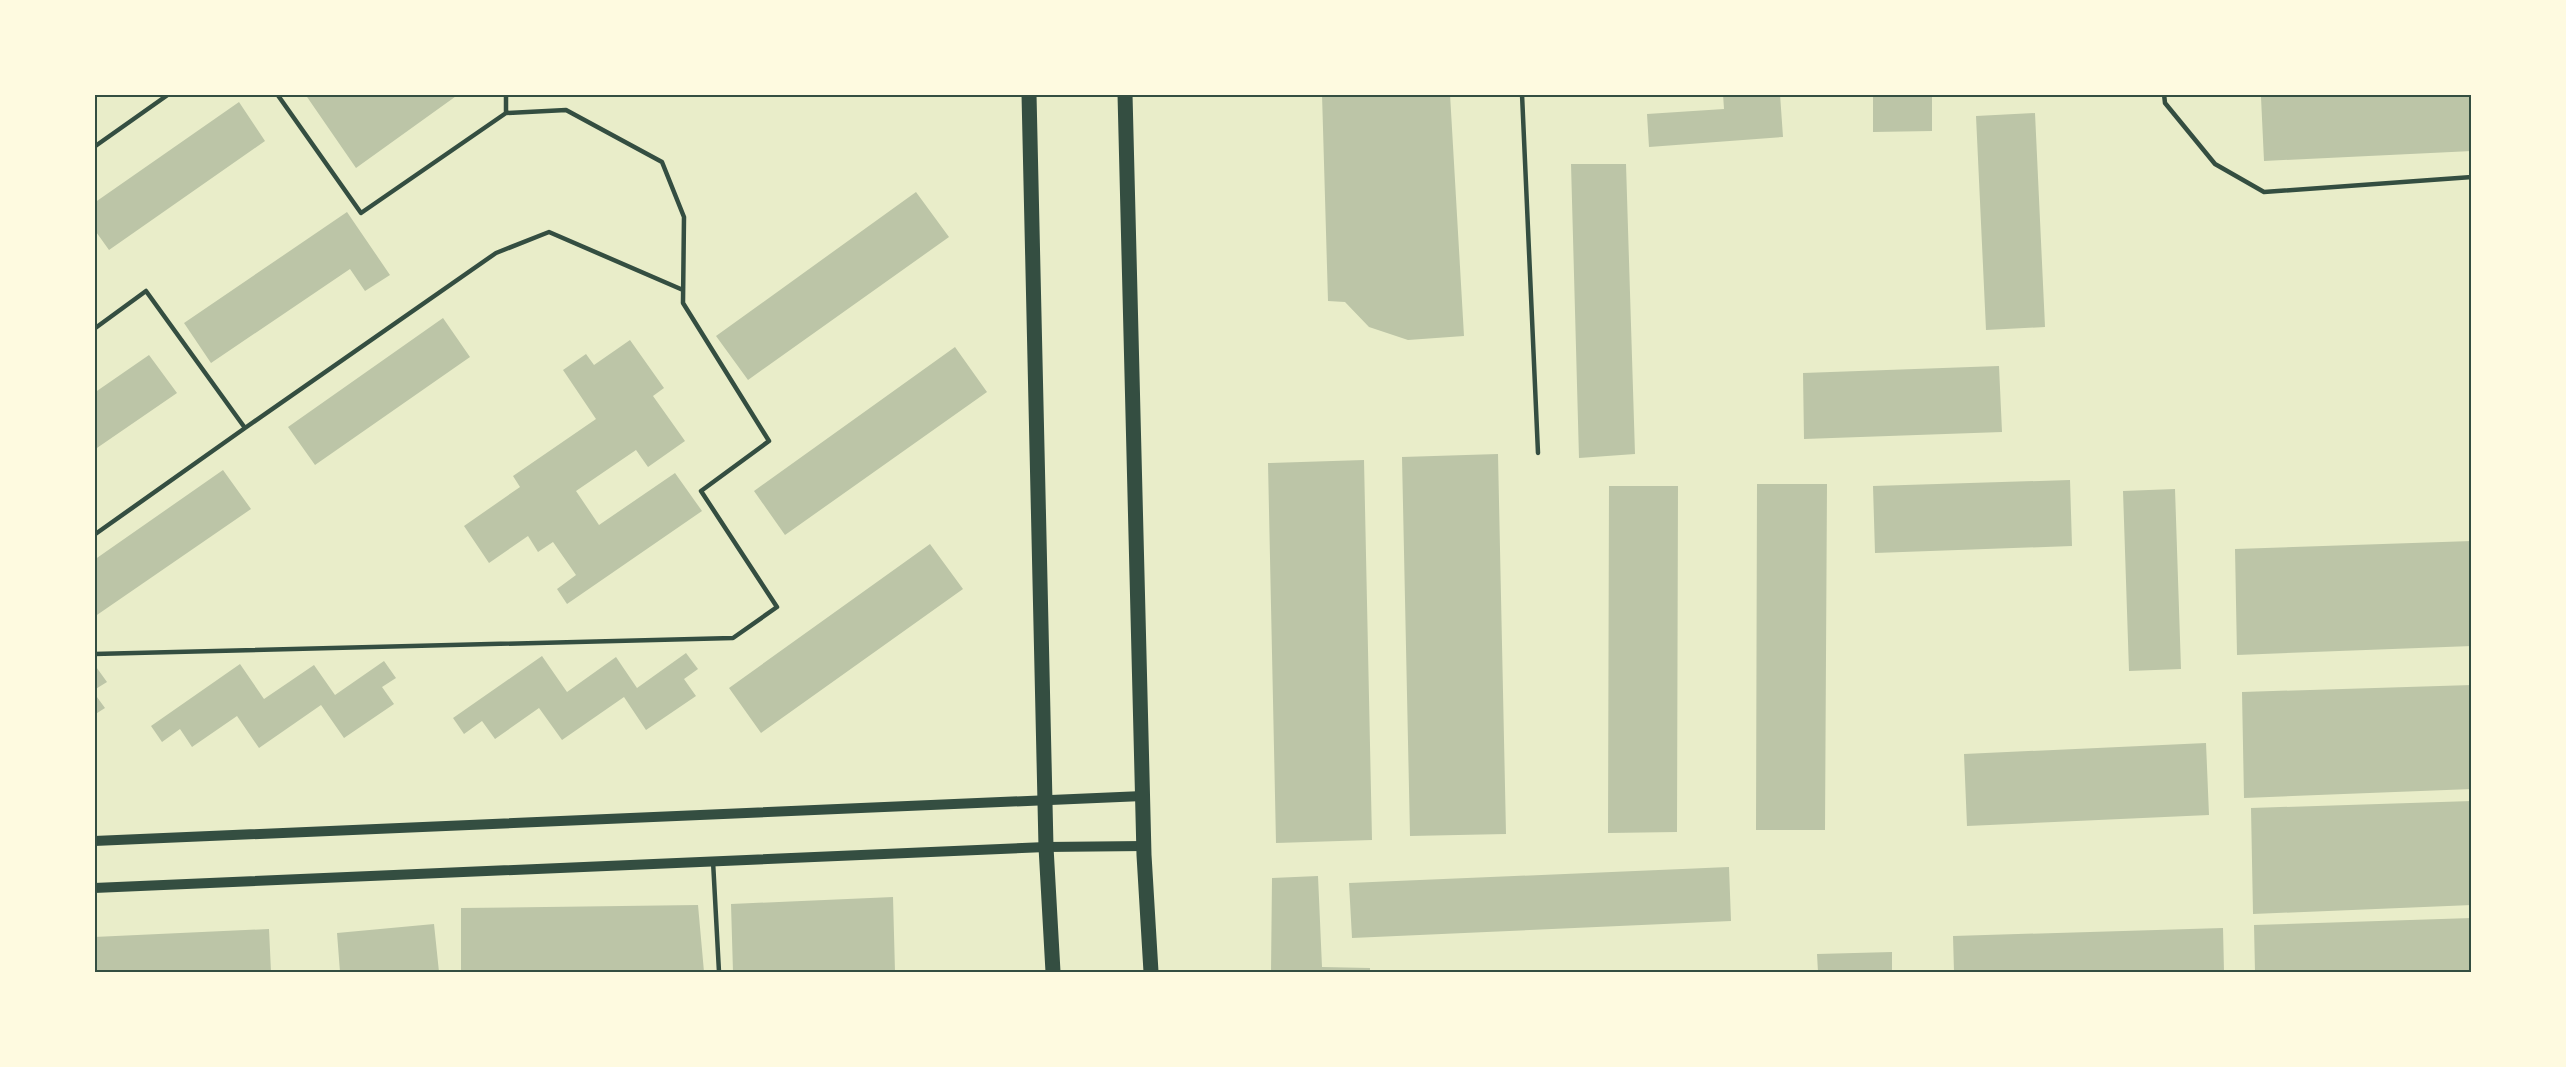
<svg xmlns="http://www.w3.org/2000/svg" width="2566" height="1067" font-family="Poppins,sans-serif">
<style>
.building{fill:#bcc5a7}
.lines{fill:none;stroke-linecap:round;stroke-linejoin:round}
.service{stroke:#344e41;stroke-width:4.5}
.tertiary{stroke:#344e41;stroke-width:10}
.primary{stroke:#344e41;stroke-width:15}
.neatline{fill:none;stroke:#344e41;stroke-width:2}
</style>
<rect width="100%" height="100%" fill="#e9edc9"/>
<path class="building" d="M305 94H459L356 168Z
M1322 94H1450L1464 336 1408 340 1369 327 1345 302 1328 301Z
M1723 94H1780L1783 137 1649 147 1647 114 1724 109Z
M1873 94H1932V131L1873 132Z
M2323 94H2472V151L2264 161 2261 97Z
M239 102 265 141 109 250 94 229V203Z
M2035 113 2045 327 1986 330 1976 116Z
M1571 164H1626L1635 454 1579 458Z
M916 192 949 237 748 380 716 336Z
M347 212 390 275 365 291 350 269 211 363 184 323Z
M443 318 470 357 315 465 288 427Z
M630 340 664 388 653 396 685 441 648 467 636 450 576 491 599 525 675 473 702 511 567 604 557 589 576 575 553 542 538 552 528 536 489 563 464 526 520 487 513 476 596 419 563 370 586 354 594 365Z
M955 347 987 392 785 535 754 491Z
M149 355 177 393 94 450V393Z
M1999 366 2002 432 1804 439 1803 373Z
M1498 454 1506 834 1410 836 1402 457Z
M1364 460 1372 840 1276 843 1268 463Z
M223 470 251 509 94 617V560Z
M2070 480 2072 546 1875 553 1873 486Z
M1757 484H1827L1825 830H1756Z
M1609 486H1678L1677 832 1608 833Z
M2175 489 2181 669 2129 671 2123 491Z
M2472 541V646L2237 655 2235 549Z
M930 544 963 589 761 733 729 688Z
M686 653 698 669 684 679 696 696 646 730 624 697 562 740 539 708 495 739 482 721 464 734 453 718 542 656 567 692 616 657 637 688Z
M384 661 396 678 382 687 394 704 344 738 321 705 259 748 237 716 192 747 180 729 162 742 151 726 240 664 264 699 314 665 335 695Z
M94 664 107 682 94 690Z
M2472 685V789L2244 798 2242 692Z
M94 693 105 708 94 715Z
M2206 743 2209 815 1967 826 1964 754Z
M2472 801V905L2253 914 2251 808Z
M1729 867 1731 921 1352 938 1349 883Z
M1318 876 1322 967 1370 968V972H1271L1272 878Z
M893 897 895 972H733L731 904Z
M698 905 704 972H461V908Z
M2472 918V972H2255L2254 925Z
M434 924 439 972H340L337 933Z
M2223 928 2224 972H1954L1953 936Z
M269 929 271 972H94V937Z
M1892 952V972H1818L1817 954Z"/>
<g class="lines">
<path class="service" d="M277 94 361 213 506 113
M1522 94 1538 453
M2164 94 2165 103 2215 164 2264 192 2472 177
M94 147 169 94
M94 329 146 291 245 428 94 535
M245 428 496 253 549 232 683 290
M94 654 733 638 777 607 701 491 769 441 683 303 684 217 662 162 566 110 506 113V94
M713 861 719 972"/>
<path class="tertiary" d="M94 841 1143 796
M94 888 1046 847 1144 846"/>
<path class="primary" d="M1029 94 1046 847 1053 972
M1125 94 1144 855 1151 972"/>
</g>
<rect width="2566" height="1067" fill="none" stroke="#fefae0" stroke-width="192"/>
<rect x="96" y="96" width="2374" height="875" class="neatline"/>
</svg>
